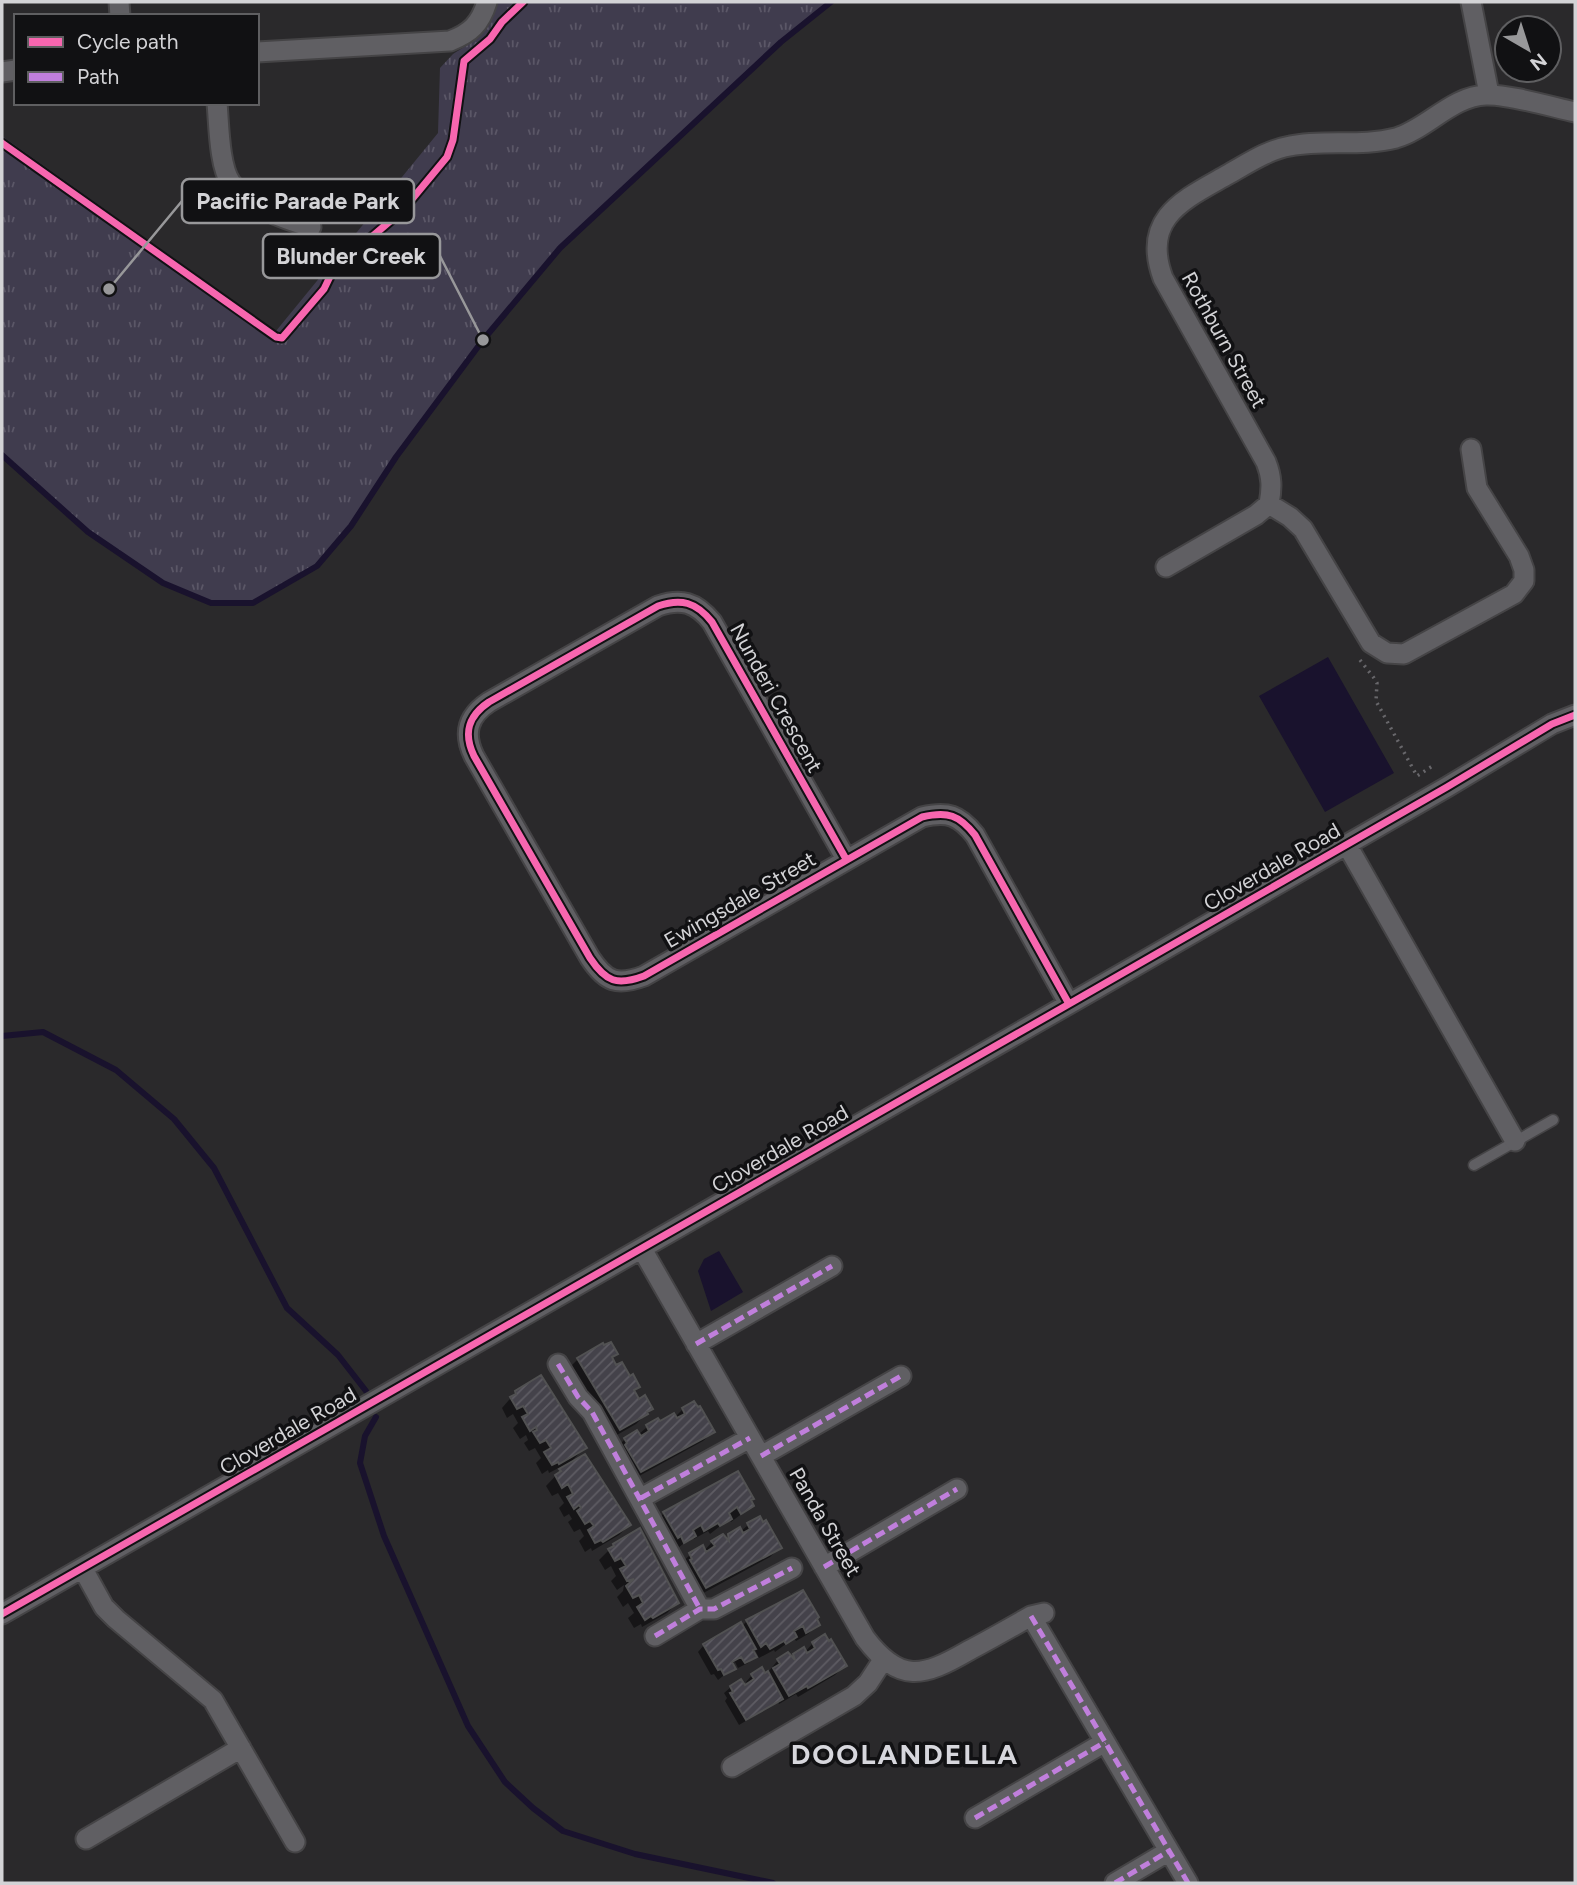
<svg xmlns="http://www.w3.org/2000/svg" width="1577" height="1885" font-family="Figtree,sans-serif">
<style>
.park{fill:url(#park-tufts)}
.water{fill:#19122d}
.shadow{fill:#0007}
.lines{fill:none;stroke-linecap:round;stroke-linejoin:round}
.stream{stroke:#19122d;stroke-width:6}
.building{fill:url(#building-hatch);stroke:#515152;stroke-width:2}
.service-casing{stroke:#454446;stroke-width:13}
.minor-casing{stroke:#454446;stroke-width:23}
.path{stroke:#68676b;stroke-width:3.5;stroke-dasharray:2 5;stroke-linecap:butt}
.service{stroke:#605f63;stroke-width:10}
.minor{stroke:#605f63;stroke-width:19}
.quiet{stroke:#c07fdc;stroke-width:5;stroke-dasharray:10 5;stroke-linecap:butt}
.cycleway-casing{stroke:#111113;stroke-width:11}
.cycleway{stroke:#f766af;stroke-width:7}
.labels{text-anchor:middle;stroke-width:7;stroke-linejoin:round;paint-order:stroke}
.street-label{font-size:21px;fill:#d3d3d6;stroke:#111113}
.district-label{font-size:28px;font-weight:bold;letter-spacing:2px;fill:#d7d7dd;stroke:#111113}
.leader{fill:none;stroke:#98989a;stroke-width:2.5}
.callout-dot{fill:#98989a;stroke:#111113;stroke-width:2.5}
.callout{fill:#111113;stroke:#98989a;stroke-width:2.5}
.callout-label{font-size:23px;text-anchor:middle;font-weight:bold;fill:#d3d3d6}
</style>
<defs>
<pattern id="park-tufts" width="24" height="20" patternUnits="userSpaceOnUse" patternTransform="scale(1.75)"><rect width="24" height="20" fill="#403c4e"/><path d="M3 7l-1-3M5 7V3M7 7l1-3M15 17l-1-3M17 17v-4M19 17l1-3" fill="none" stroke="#5b5767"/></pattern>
<pattern id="building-hatch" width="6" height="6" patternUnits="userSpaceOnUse" patternTransform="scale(1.75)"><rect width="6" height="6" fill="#44424a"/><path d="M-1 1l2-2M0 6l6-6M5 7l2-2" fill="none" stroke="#5e5c63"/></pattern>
</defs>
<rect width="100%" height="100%" fill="#2a292b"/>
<path class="park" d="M495 2H831L781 42 560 248 483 340 396 457 352 526 317 566 253 603H211L163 583 88 532 2 455V136L276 331 438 133 440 68 453 54 475 40 489 22Z"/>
<path class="water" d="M1328 657 1394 773 1325 812 1259 696Z
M719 1251 743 1292 711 1311 698 1271 704 1259Z"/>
<path class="shadow" d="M610 1358 616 1368 638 1386 633 1392 646 1414 636 1424 610 1439 568 1369 578 1359Z
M516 1392 585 1447 572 1461 549 1473 548 1470 542 1474 536 1463 541 1458 535 1448 529 1451 524 1443 528 1440 526 1435 520 1439 513 1428 518 1423 513 1414 507 1418 502 1408Z
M683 1409 697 1410 713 1432 703 1441 630 1481 615 1449 625 1439 638 1435 647 1427 673 1415 675 1417Z
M561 1470 629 1525 619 1535 592 1551 591 1548 585 1552 579 1541 584 1536 580 1529 574 1532 568 1522 572 1519 569 1514 564 1517 559 1508 564 1503 558 1493 552 1496 546 1486Z
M752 1506 731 1522 729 1519 710 1534 708 1531 694 1539 692 1537 674 1551 654 1523 664 1513Z
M763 1524 779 1548 770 1557 696 1597 680 1564 690 1555 704 1551 712 1542 740 1532 748 1525Z
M614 1545 677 1603 667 1613 642 1627 641 1624 634 1628 628 1618 634 1613 628 1603 623 1607 617 1597 623 1591 624 1585 617 1590 611 1581 616 1576 611 1566 605 1570 599 1560Z
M747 1621 818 1624 808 1634 796 1641 794 1638 775 1652 774 1650 759 1658 753 1646 750 1648 754 1656 748 1663 738 1668 735 1662 731 1664 733 1668 718 1680 714 1674 711 1675 698 1652 704 1645 741 1627Z
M813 1643 845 1665 835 1675 798 1697 796 1694 779 1704 778 1702 739 1725 725 1701 727 1698 724 1693 731 1687H744L748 1685 746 1682 752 1675 765 1676 778 1660 788 1654 791 1658 805 1652Z"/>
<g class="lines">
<path class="stream" d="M2 455 88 532 163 583 211 603H253L317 566 351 526 396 457 483 340 560 248 781 42 831 2
M2 1036 43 1032 116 1070 174 1119 214 1168 287 1308 338 1355 366 1391
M376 1417 365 1436 360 1463 384 1536 468 1726 505 1782 533 1808 563 1831 635 1854 773 1883"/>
</g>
<path class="building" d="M611 1342 618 1354 612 1357 616 1365 622 1362 630 1376 633 1374 640 1387 634 1390 639 1399 645 1395 653 1409 647 1412 648 1414 620 1430 577 1358 603 1343 604 1345Z
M541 1375 587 1448 559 1464 558 1462 552 1465 544 1452 551 1448 546 1440 540 1443 533 1432 537 1430 536 1427 530 1431 522 1417 528 1414 523 1406 517 1409 510 1397 516 1394 515 1391Z
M694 1401 698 1407 700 1406 715 1432 641 1472 625 1445 627 1443 624 1438 637 1430 641 1436 649 1431 646 1425 658 1418 660 1421 674 1413 677 1418 685 1414 682 1408Z
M585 1454 631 1525 603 1542 601 1540 595 1543 588 1530 594 1526 590 1521 585 1524 577 1511 581 1508 579 1505 574 1509 567 1497 573 1494 568 1484 562 1488 555 1475 561 1471 559 1469Z
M738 1471 754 1499 751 1500 754 1506 741 1514 737 1507 729 1513 732 1519 720 1526 718 1523 704 1531 701 1525 693 1530 696 1536 684 1543 681 1536 678 1538 663 1512Z
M760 1516 763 1522 766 1520 782 1548 706 1588 690 1560 692 1559 689 1553 703 1545 706 1552 715 1546 711 1541 723 1534 729 1541 728 1534 740 1527 743 1533 750 1529 747 1523Z
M640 1528 679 1603 653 1618 651 1616 645 1620 637 1607 643 1603 639 1595 633 1598 626 1586 634 1579 627 1581 620 1569 626 1566 621 1558 615 1561 608 1549 614 1546 613 1544Z
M803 1590 819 1617 817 1619 820 1625 806 1633 803 1626 794 1631 797 1637 786 1644 784 1641 770 1649 766 1643 761 1647 746 1620Z
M741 1622 756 1649 753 1650 757 1657 745 1663 741 1657 732 1662 736 1669 724 1675 721 1669 718 1670 703 1644Z
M825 1634 829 1641 831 1639 847 1666 808 1688 807 1686 789 1696 773 1668 780 1664 777 1659 788 1652 795 1660 793 1654 804 1647 807 1653 815 1648 812 1642Z
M762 1667 765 1673 768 1671 783 1699 746 1720 730 1693 733 1692 730 1686 741 1679 745 1685 754 1679 751 1674Z"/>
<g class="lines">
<defs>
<path id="service" d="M1474 1165 1553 1120"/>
<path id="minor" d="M119 2 120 16
M1471 2 1489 94
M257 52 450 41C471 33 480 24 487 2
M2 72 16 70
M217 103C219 124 219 166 231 183 248 207 284 219 311 227
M1269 504C1272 488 1272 477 1266 462L1163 278C1141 218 1183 200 1227 175 1247 164 1267 150 1290 146 1324 139 1361 147 1396 138 1427 129 1452 96 1486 95 1508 94 1552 107 1575 112
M1269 504 1290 517 1303 529 1371 643 1387 653 1404 654 1514 594 1524 581V570L1519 556 1477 488 1471 449
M1166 567 1256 515 1269 504
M1347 845 1515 1141
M846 859 712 622C696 602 681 598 658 606L489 702C468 716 463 733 474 756L590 958C606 982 617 986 644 976L922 817C948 811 959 815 975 835L1069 1004
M642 1249 865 1638C900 1684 923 1677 968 1651 989 1640 1010 1628 1031 1616L1044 1613
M696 1344 832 1266
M558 1364 578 1397 592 1412 700 1609
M761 1456 901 1376
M641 1498 750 1438
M824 1567 957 1489
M83 1569 104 1607 116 1619 213 1700 295 1842
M2 1614 1069 1004 1447 787 1552 724 1575 715
M1031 1616 1188 1883
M655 1636 700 1609H714L792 1568
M732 1767 854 1696 868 1683 883 1660
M975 1818 1105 1742
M86 1839 241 1748
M1115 1883 1169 1851"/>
</defs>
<use href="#service" class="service-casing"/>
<use href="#minor" class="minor-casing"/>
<path class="path" d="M1360 660 1374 678 1377 683 1376 701 1417 776 1434 765"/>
<use href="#service" class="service"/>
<use href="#minor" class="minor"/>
<path class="quiet" d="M696 1344 832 1266
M558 1364 578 1397 592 1412 700 1609
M761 1456 901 1376
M641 1498 750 1438
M824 1567 957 1489
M1031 1616 1188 1883
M655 1636 700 1609H714L792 1568
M975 1818 1105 1742
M1115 1883 1169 1851"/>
<defs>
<path id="cycleway" d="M2 143 276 337 282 338 324 289 338 260 353 253 403 210 447 157 453 140 464 61 490 39 502 22 523 2
M846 859 712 622C696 602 681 598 658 606L489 702C468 716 463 733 474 756L590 958C606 982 617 986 644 976L922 817C948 811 959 815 975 835L1069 1004
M2 1614 1069 1004 1447 787 1552 724 1575 715"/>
</defs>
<use href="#cycleway" class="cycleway-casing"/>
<use href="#cycleway" class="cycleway"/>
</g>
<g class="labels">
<g class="street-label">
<text transform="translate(1224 340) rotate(61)" y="7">Rothburn Street</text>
<text transform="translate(776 698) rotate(61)" y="7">Nunderi Crescent</text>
<text transform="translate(1272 867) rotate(-30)" y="7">Cloverdale Road</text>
<text transform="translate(740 900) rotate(-30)" y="7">Ewingsdale Street</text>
<text transform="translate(780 1149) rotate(-30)" y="7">Cloverdale Road</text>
<text transform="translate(288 1431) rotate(-30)" y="7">Cloverdale Road</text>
<text transform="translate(825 1522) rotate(60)" y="7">Panda Street</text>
</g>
<g class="district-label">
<text x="905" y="1764">DOOLANDELLA</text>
</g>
</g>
<path class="leader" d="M109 289L182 201M483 340L440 256"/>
<g class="callout-dot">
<circle cx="109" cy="289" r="7"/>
<circle cx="483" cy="340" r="7"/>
</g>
<g class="callout">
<rect x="182" y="179" width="232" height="44" rx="7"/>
<rect x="263" y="234" width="177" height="44" rx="7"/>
</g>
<g class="callout-label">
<text x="298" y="209">Pacific Parade Park</text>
<text x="351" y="264">Blunder Creek</text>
</g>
<rect width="1577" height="1885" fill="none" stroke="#d3d3d6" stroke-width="7"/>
<rect x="14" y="14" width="245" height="91" fill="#111113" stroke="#5f5f61" stroke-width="2"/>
<rect x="28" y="37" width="35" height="10" fill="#f766af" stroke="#5f5f61" stroke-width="2"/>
<text x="77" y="49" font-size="21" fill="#d3d3d6">Cycle path</text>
<rect x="28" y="72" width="35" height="10" fill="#c07fdc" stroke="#5f5f61" stroke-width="2"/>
<text x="77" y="84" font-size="21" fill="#d3d3d6">Path</text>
<g transform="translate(1528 49) rotate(141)"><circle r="33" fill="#111113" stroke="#5f5f61" stroke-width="2"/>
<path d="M0-5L12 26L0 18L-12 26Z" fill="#98989a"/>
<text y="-10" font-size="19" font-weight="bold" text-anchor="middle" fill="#d3d3d6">N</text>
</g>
</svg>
